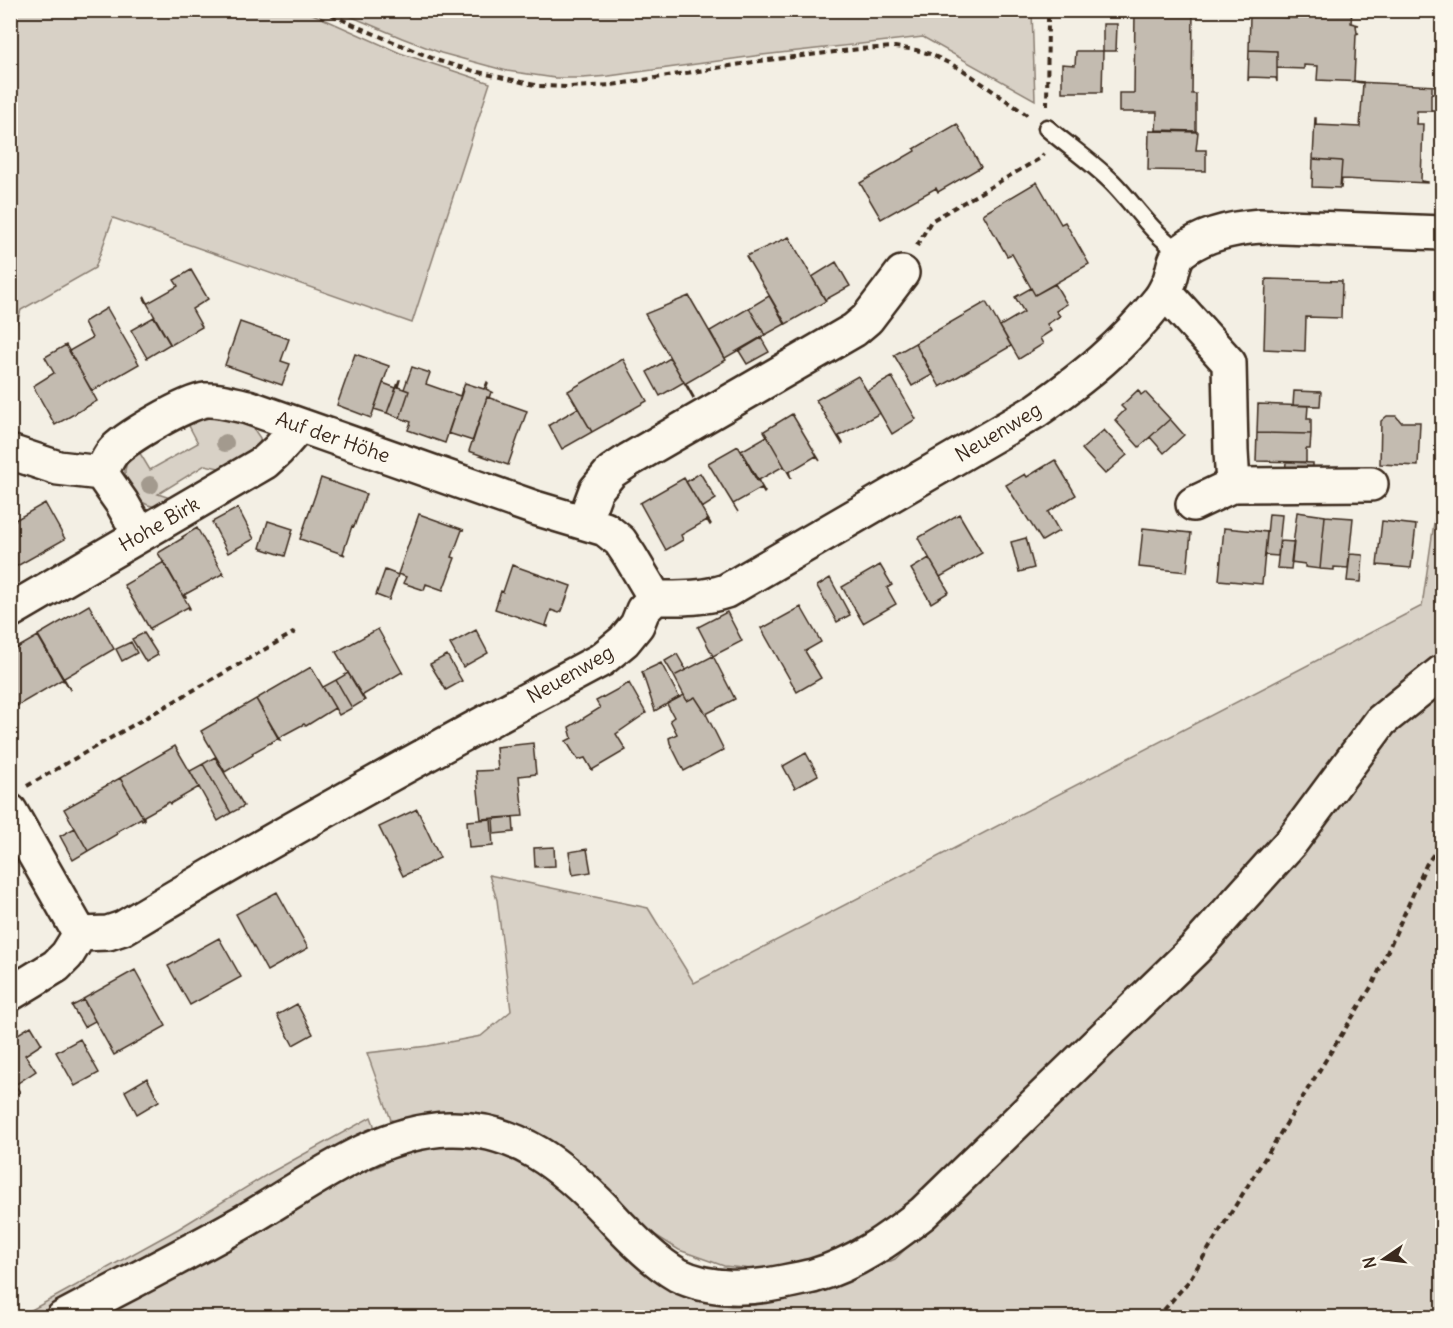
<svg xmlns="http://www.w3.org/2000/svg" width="1453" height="1328" font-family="Delius,sans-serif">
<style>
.green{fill:#d8d1c6;stroke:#8a7e72;stroke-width:1.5}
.building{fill:#c3bbb0;stroke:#3b2a1e;stroke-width:1.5}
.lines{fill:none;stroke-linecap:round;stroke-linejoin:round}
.lane-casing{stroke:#3b2a1e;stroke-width:21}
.street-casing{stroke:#3b2a1e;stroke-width:38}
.secondary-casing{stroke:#3b2a1e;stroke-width:38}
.path{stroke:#3b2a1e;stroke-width:4;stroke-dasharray:6 4.5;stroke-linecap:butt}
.lane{stroke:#fbf7ec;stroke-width:16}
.street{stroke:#fbf7ec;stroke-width:33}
.secondary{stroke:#fbf7ec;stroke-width:33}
.tree{fill:#a39a8e}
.labels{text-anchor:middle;stroke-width:6;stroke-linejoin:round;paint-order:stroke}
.street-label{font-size:20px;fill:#3b2a1e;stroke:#fbf7ec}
</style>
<rect width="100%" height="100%" fill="#f3efe4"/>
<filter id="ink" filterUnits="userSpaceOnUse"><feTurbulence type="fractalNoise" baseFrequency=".0167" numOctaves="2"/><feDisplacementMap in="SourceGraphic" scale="12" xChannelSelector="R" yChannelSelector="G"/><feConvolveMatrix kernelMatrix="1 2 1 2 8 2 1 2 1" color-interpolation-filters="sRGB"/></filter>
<g filter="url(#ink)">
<path class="green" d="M11 10 306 11 400 53 490 83 412 323 113 218 95 268 21 310 11 341Z
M338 11H1032L1035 100 923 37 762 55 609 76 583 78H555L507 71 441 53 402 38Z
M211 414 249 422 260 438V448L233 471 205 465 158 494 182 502C171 504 159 509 148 505 138 502 124 481 125 470 126 463 132 455 138 450L150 470 198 443 187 422Z
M1442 423V1317L90 1318 320 1190 381 1165 400 1154 439 1143 490 1148 535 1168 595 1221 635 1262 664 1286 695 1300 731 1306 760 1304 794 1298 849 1280 895 1259 940 1215 886 1225 839 1251 796 1265 761 1270 724 1266 679 1250 652 1233 616 1201 591 1173 391 1120 367 1053 428 1046 481 1036 511 1011 497 900 489 875 648 908 694 983 1422 606 1439 488Z
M371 1117 374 1125 373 1133 156 1254 35 1317 17 1318 178 1229 268 1174Z"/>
<path class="building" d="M1135 10H1193L1192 94H1196V131L1156 130 1157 112H1119V93H1134Z
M1296 10H1352L1351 23 1359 25H1356L1357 33H1359L1356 34 1354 81 1364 82 1317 80 1318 66 1304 65V69L1277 68V51L1249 50 1250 16 1296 18Z
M1103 24H1117L1116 51H1103Z
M1249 50 1277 51V82L1276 78 1249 77 1248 81Z
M1076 51H1103L1102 92H1062V64L1075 65Z
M1356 82 1437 86H1432V93H1437L1431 94V110H1434V111H1417L1416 124H1423L1421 181 1428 182V183L1342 179 1341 188H1340L1342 161 1313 159 1315 118H1316V125L1360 127 1363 83Z
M957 124 981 167 938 192 936 188 881 219 860 183 915 151 914 149Z
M1149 131 1198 132 1196 150H1206V171L1148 170Z
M1313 159 1342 161 1340 188 1312 187Z
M1037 182 1061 224 1065 222 1089 264 1035 295 1012 254 1007 256 983 214Z
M789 237 826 301 786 324 746 256Z
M836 262 850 286 825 300 812 277Z
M191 270 208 299 192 309 202 327 171 345 144 298 145 297 148 303 178 286 174 280Z
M1266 279 1342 281 1341 318 1306 317 1305 351 1264 349Z
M1055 284 1067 304 1056 311 1060 316 1047 324 1051 331 1040 338 1043 344 1019 359 1000 326 1024 312 1015 297 1031 288 1035 295Z
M689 296 726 360 686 383 694 397 693 398 645 314Z
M769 296 785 324 765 335 749 308Z
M986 302 1011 346 940 387 915 343Z
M107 308 139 364 92 391 69 351 92 338 84 322Z
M749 308 765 335 725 358 710 331Z
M154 317 170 344 147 358 131 330Z
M240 322 289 339 281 361 290 364 282 385 225 365Z
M761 338 769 352 747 364 739 351Z
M915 343 932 375 912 386 894 355Z
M66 345 97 401 55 425 33 386 54 373 45 357Z
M355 354 389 366 371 418 337 405Z
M670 358 684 382 660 396 647 372Z
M623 359 647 401 592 432 568 391Z
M412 367 430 373 426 384 460 396 462 389 463 390 445 443 408 430 411 422 400 418 409 391 404 389Z
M858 376 880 413 839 436 843 443 842 444 816 400Z
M892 377 916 419 892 434 867 391Z
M399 380H400L398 387 409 391 400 418 387 413Z
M487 382 488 383 486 389 494 393 491 392 489 398 487 397 473 441 448 433 465 383 484 389Z
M383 383 396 388 387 413 374 409Z
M1138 390 1141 395 1145 392 1170 419 1139 447 1115 420 1125 410 1121 406Z
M1294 391 1321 392 1320 406 1293 405Z
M487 397 527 411 508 465 469 451Z
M1258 404 1308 406 1307 419H1311V434L1257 433Z
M578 408 592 432 562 449 549 425Z
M792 414 820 461 816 456 789 472 791 478 764 431Z
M1387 416H1396L1401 422H1420L1418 466 1380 464 1381 421Z
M1170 419 1184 435 1164 453 1150 437Z
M1104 430 1127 455 1105 474 1082 449Z
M1257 433 1311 434 1310 449H1306V462L1256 461Z
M767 436 784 466 757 481 741 451Z
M738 446 765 492 764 493 761 488 733 504 738 512 708 463Z
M1055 460 1076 495 1048 512 1059 531 1042 541 1006 485 1025 474 1027 477Z
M1286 462 1313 463V476L1285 475Z
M700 473 716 499 702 508 686 482Z
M321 478 366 494 354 527 352 526 343 553 345 555 300 539Z
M684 478 711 524 710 525 707 520 681 535 683 540 666 550 640 503Z
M45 503 65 539 10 570V523Z
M238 508 254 539 228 553 212 522Z
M1297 512 1325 516 1320 569 1305 567V564L1291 562Z
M419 514 464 530H462L452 557 455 558 443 590 426 584 424 590 403 583 406 577 398 574Z
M959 514 982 553 940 577 918 538Z
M1269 514 1282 515 1278 556 1265 555Z
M1325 516 1353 518 1348 568 1334 567V570L1320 569Z
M268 521 293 529 285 556 260 548Z
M1382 521 1416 525 1411 568 1377 565Z
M197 528 224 575 222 574 184 595 186 597 184 598 158 553 183 538 182 537Z
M1143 528 1191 533 1187 572 1139 567Z
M1224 528 1267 532 1262 584 1219 580Z
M1026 538 1034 568 1019 572 1011 542Z
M1280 541 1294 542 1291 569 1277 568Z
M1350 554 1363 555 1361 582 1347 581Z
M929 558 949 592 931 603 911 569Z
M164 562 190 608 189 609 188 607 150 628 151 631 124 585Z
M512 565 571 586 562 611 559 613 551 610 546 625 548 626V627L495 609 501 591 503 592Z
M880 565 892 585 887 588 896 604 863 623 842 587Z
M385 570 398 575 389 600 376 595Z
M830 578 850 615 837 622 817 586Z
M89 605 114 649 64 678 70 689V690L38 635Z
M801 607 821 642 805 651 821 678 797 692 761 628H763Z
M727 612 742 641 713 656 698 627Z
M378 629 403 674 402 672 363 695V698L336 652Z
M476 630 488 653 463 667 450 644Z
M144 633 158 655 146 662 132 639Z
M38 636 64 681 61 680 10 710V652Z
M131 642 137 653 122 661 116 649Z
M677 654 686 670 674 676 665 661Z
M447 655 462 681 446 690 430 664Z
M713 656 735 699 706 714 695 697 687 701 674 676Z
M661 663 679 697 655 711 642 672Z
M311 667 335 708 306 726 304 724 278 738 256 699Z
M348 673 365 700 352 708 336 680Z
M336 680 352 708 339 715 323 687Z
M629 683 646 713 616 734 626 750 592 770 585 758 578 760 566 741 572 738 569 727 600 708 596 701Z
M684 695 687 701 695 697 706 714 724 750 684 771 670 743 669 738 677 734 670 720 674 717 667 704Z
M256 699 280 740 277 739 252 753 253 755 225 772 201 731Z
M533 743 536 774 519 776 523 816 481 819 476 771 498 770 496 747Z
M175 746 199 787 170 804 169 802 144 816V819L120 778Z
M806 753 818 775 795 788 783 766Z
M215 757 244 806 231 813 203 764Z
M203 764 231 813 218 821 190 771Z
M120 778 144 819 142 820 141 818 116 832 117 834 88 851 64 809Z
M417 809 440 858 403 876 379 827Z
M513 817 514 832 494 834 493 819Z
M491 819 493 846 469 848 467 821Z
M75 828 88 851 73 860 60 836Z
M554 847 555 866 535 867 534 848Z
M587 849 591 872 573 875 569 852Z
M277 892 308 948 267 971 236 914Z
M219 938 241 977 190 1005 168 966Z
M135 970 166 1026 114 1055 83 999Z
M84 1000 95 1021 84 1027 72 1006Z
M297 1004 313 1034 293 1045 277 1015Z
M31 1026 42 1044 25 1055 36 1071 15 1085 20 1092 10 1099V1042L14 1039 13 1037Z
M80 1039 99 1073 75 1086 56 1052Z
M147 1078 159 1101 137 1114 125 1091Z"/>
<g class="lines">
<defs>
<path id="lane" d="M1047 128C1068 146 1092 162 1112 182 1135 205 1152 234 1180 252"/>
<path id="street" d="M1165 292 1229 363 1231 451 1233 485 1371 484
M10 452 58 468 101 473
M1193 504 1233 485
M584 522 596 490 611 472 629 460 854 330 867 319 902 273
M140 535 122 503 101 473C104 467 108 458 112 453 124 438 187 402 206 400 219 399 234 404 248 407L535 508 605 529 620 541 630 556 655 598
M10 611 265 462 278 450 299 426
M10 811 80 934
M10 994 56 966 67 955 80 934 108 933 123 928C279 834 440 746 601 660L624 641 637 625 643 610 655 598C679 598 702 599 726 591L1036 411C1083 378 1123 346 1159 300 1164 294 1167 287 1170 280 1173 271 1174 257 1182 251 1204 234 1234 228 1260 226L1442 233"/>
<path id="secondary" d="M63 1318C123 1286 183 1256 241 1223 305 1187 373 1131 449 1129 517 1127 564 1167 608 1213 628 1235 653 1261 678 1275 710 1291 751 1289 784 1282 794 1280 804 1278 813 1276 855 1264 890 1239 923 1213L1195 949 1292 841 1381 721 1442 672"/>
</defs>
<use href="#lane" class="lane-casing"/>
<use href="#street" class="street-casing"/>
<use href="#secondary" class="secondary-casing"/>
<path class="path" d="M322 10 358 27 439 61 474 71 539 86 568 87 612 85 760 61 859 49 895 47 916 50 930 54 963 70 1027 115
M1047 106 1048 19 1051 10
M917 246 931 221 1039 159 1044 154
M10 253 17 233
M27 786 295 632
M1157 1318 1188 1282 1373 984 1426 865 1442 842"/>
<use href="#lane" class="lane"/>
<use href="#street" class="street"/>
<use href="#secondary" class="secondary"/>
</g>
<g class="tree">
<circle cx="225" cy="443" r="9"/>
<circle cx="150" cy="485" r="9"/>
</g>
</g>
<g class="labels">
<g class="street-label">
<text transform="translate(998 432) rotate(-31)" y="7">Neuenweg</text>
<text transform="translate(333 437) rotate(19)" y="7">Auf der Höhe</text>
<text transform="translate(159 524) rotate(-30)" y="7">Hohe Birk</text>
<text transform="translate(570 674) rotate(-30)" y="7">Neuenweg</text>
</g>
</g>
<rect width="1453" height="1328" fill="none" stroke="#fbf7ec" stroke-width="36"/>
<rect x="18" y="18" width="1417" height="1292" fill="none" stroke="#3b2a1e" stroke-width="2" filter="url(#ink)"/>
<g transform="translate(1384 1259) rotate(256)" stroke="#fbf7ec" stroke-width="4.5" paint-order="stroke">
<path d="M0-4.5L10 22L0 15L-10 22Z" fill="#3b2a1e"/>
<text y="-9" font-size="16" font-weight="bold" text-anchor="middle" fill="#3b2a1e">N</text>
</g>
</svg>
